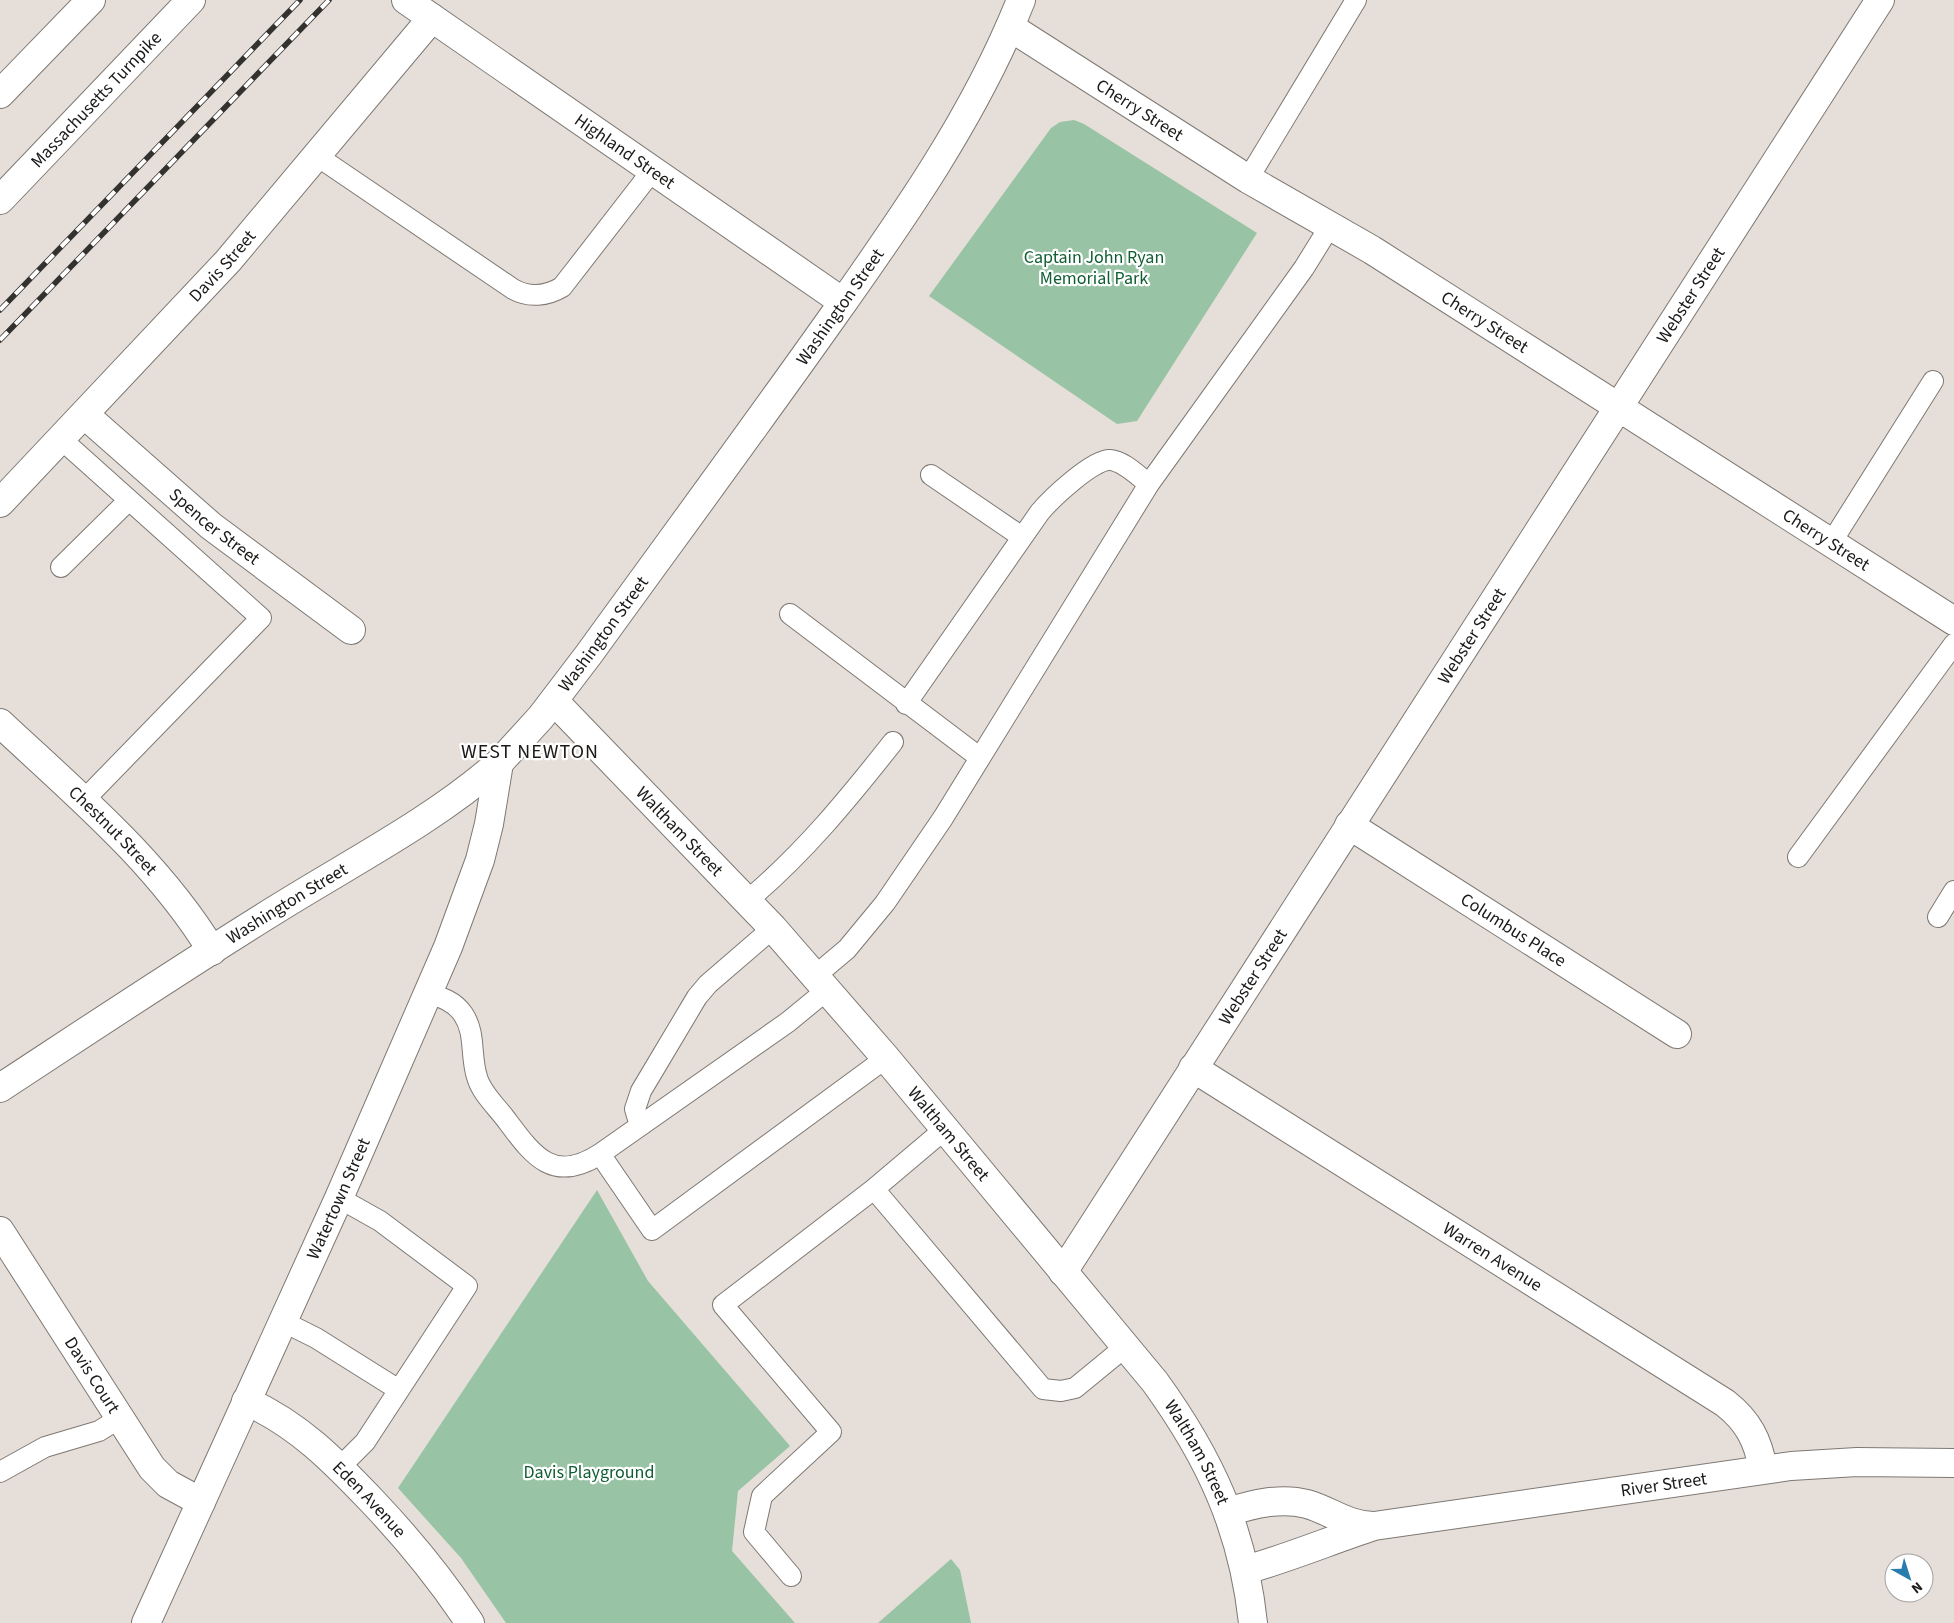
<svg xmlns="http://www.w3.org/2000/svg" width="1954" height="1623" font-family="'Source Sans 3',sans-serif">
<style>
.green{fill:#98c3a4}
.lines{fill:none;stroke-linecap:round;stroke-linejoin:round}
.service-casing{stroke:#7e7873;stroke-width:22}
.minor-casing{stroke:#7e7873;stroke-width:30}
.tertiary-casing{stroke:#7e7873;stroke-width:30}
.secondary-casing{stroke:#7e7873;stroke-width:30}
.primary-casing{stroke:#7e7873;stroke-width:30}
.motorway-casing{stroke:#7e7873;stroke-width:30}
.service{stroke:#fff;stroke-width:20}
.minor{stroke:#fff;stroke-width:28}
.tertiary{stroke:#fff;stroke-width:28}
.secondary{stroke:#fff;stroke-width:28}
.primary{stroke:#fff;stroke-width:28}
.motorway{stroke:#fff;stroke-width:28}
.rail-casing{stroke:#34322f;stroke-width:5.5}
.rail{stroke:#fff;stroke-width:4;stroke-dasharray:11;stroke-linecap:butt}
.labels{text-anchor:middle;stroke-width:4.5;stroke-linejoin:round;paint-order:stroke}
.street-label{font-size:18px;fill:#1c1a18;stroke:#fff}
.park-label{font-size:18px;fill:#0f5d32;stroke:#fff}
.quarter-label{font-size:20px;letter-spacing:1px;fill:#1c1a18;stroke:#fff}
</style>
<rect width="100%" height="100%" fill="#e6dfd9"/>
<path class="green" d="M1074 120 1084 124 1257 233 1137 421 1117 424 929 296 1051 128 1060 122Z
M597 1190 648 1281 790 1446 738 1491 732 1551 795 1623H506L461 1558 398 1488Z
M951 1559 960 1570 971 1623H878Z"/>
<g class="lines">
<defs>
<path id="service" d="M317 156 513 289C529 298 547 296 562 287L652 171
M1248 179 1356 0
M61 439 261 618 83 801
M931 475 1022 537
M1831 543 1933 381
M61 567 129 500
M790 614 979 757
M906 704 1040 512C1051 499 1093 459 1110 460 1124 461 1138 476 1149 484
M1798 857 1954 644
M748 900C804 853 848 799 893 742
M1938 917 1954 891
M815 976 847 949 885 903 943 818 1149 484 1304 268 1330 226
M427 993C441 997 454 1001 463 1014 476 1033 470 1055 477 1077 481 1092 495 1105 505 1118 532 1154 552 1185 600 1154L788 1022 827 990
M640 1126 635 1109 641 1091 697 997 708 984 773 928
M945 1129 874 1189 1043 1389 1061 1391 1075 1388 1125 1347
M600 1154 652 1230 886 1058
M339 1198 380 1221 467 1286 365 1442 340 1467
M282 1321 316 1338 399 1390
M0 1472 45 1447 99 1431 120 1418
M791 1576 754 1532 762 1496 831 1432 723 1305 874 1189"/>
<g id="minor">
<path id="s1" d="M406 0 843 302"/>
<path id="s2" d="M85 415 211 526 351 630"/>
<path id="s3" d="M0 503 228 261 432 18"/>
<path id="s4" d="M1349 825 1677 1034"/>
<path id="s5" d="M1193 1068 1725 1403C1748 1421 1758 1440 1763 1469"/>
<path id="s6" d="M0 1231 152 1468 168 1484 201 1502"/>
<path id="s7" d="M246 1401C298 1424 334 1461 373 1502 409 1540 441 1579 470 1623"/>
</g>
<g id="tertiary">
<path id="s8" d="M1010 27 1248 179 1372 250 1954 621"/>
<path id="s9" d="M1063 1272 1880 0"/>
<path d="M1228 1512C1253 1504 1281 1497 1307 1504 1331 1511 1346 1525 1373 1526"/>
<path id="s10" d="M1245 1570C1289 1558 1331 1540 1374 1526L1791 1466 1857 1462 1954 1463"/>
</g>
<g id="secondary">
<path id="s11" d="M554 701 773 928 886 1058 1155 1382C1210 1458 1243 1529 1253 1623"/>
<path id="s12" d="M0 723C75 793 158 862 212 951"/>
<path id="s13" d="M0 1088C93 1027 186 965 280 907 354 861 434 820 499 763"/>
</g>
<g id="primary">
<path id="s14" d="M146 1623 339 1198 448 947 480 860 489 824 499 763 541 717 589 654C670 542 752 431 832 318 903 218 976 114 1021 0"/>
</g>
<g id="motorway">
<path d="M0 94 91 0"/>
<path id="s15" d="M0 200 191 0"/>
</g>
</defs>
<use href="#service" class="service-casing"/>
<use href="#minor" class="minor-casing"/>
<use href="#tertiary" class="tertiary-casing"/>
<use href="#secondary" class="secondary-casing"/>
<use href="#primary" class="primary-casing"/>
<use href="#motorway" class="motorway-casing"/>
<use href="#service" class="service"/>
<use href="#minor" class="minor"/>
<use href="#tertiary" class="tertiary"/>
<use href="#secondary" class="secondary"/>
<use href="#primary" class="primary"/>
<use href="#motorway" class="motorway"/>
<defs>
<path id="rail" d="M0 310 300 0
M0 340 329 0"/>
</defs>
<use href="#rail" class="rail-casing"/>
<use href="#rail" class="rail"/>
</g>
<g class="labels">
<g class="street-label">
<text dy="6" stroke="none"><textPath href="#s15" startOffset="139">Massachusetts Turnpike</textPath></text>
<text dy="6" stroke="none"><textPath href="#s8" startOffset="154">Cherry Street</textPath></text>
<text dy="6" stroke="none"><textPath href="#s1" startOffset="266">Highland Street</textPath></text>
<text dy="6" stroke="none"><textPath href="#s3" startOffset="325">Davis Street</textPath></text>
<text dy="6" stroke="none"><textPath href="#s9" startOffset="1161">Webster Street</textPath></text>
<text dy="6" stroke="none"><textPath href="#s14" startOffset="1502">Washington Street</textPath></text>
<text dy="6" stroke="none"><textPath href="#s8" startOffset="559">Cherry Street</textPath></text>
<text dy="6" stroke="none"><textPath href="#s2" startOffset="171">Spencer Street</textPath></text>
<text dy="6" stroke="none"><textPath href="#s8" startOffset="964">Cherry Street</textPath></text>
<text dy="6" stroke="none"><textPath href="#s14" startOffset="1098">Washington Street</textPath></text>
<text dy="6" stroke="none"><textPath href="#s9" startOffset="756">Webster Street</textPath></text>
<text dy="6" stroke="none"><textPath href="#s11" startOffset="181">Waltham Street</textPath></text>
<text dy="6" stroke="none"><textPath href="#s12" startOffset="156">Chestnut Street</textPath></text>
<text dy="6" stroke="none"><textPath href="#s13" startOffset="341">Washington Street</textPath></text>
<text dy="6" stroke="none"><textPath href="#s4" startOffset="195">Columbus Place</textPath></text>
<text dy="6" stroke="none"><textPath href="#s9" startOffset="351">Webster Street</textPath></text>
<text dy="6" stroke="none"><textPath href="#s11" startOffset="586">Waltham Street</textPath></text>
<text dy="6" stroke="none"><textPath href="#s14" startOffset="466">Watertown Street</textPath></text>
<text dy="6" stroke="none"><textPath href="#s5" startOffset="354">Warren Avenue</textPath></text>
<text dy="6" stroke="none"><textPath href="#s6" startOffset="171">Davis Court</textPath></text>
<text dy="6" stroke="none"><textPath href="#s11" startOffset="991">Waltham Street</textPath></text>
<text dy="6" stroke="none"><textPath href="#s10" startOffset="429">River Street</textPath></text>
<text dy="6" stroke="none"><textPath href="#s7" startOffset="159">Eden Avenue</textPath></text>
</g>
<g class="park-label">
<text x="1094" y="263">Captain John Ryan<tspan x="1094" dy="21">Memorial Park</tspan></text>
<text x="589" y="1478">Davis Playground</text>
</g>
<g class="quarter-label">
<text x="530" y="758">WEST NEWTON</text>
</g>
</g>
<g transform="translate(1909 1578) rotate(141)"><circle r="24" fill="#ffffff" stroke="#a4a3a3"/>
<path d="M0-4L9 19L0 12L-9 19Z" fill="#297dad"/>
<text y="-8" font-size="14" font-weight="bold" text-anchor="middle" fill="#1c1a18">N</text>
</g>
</svg>
